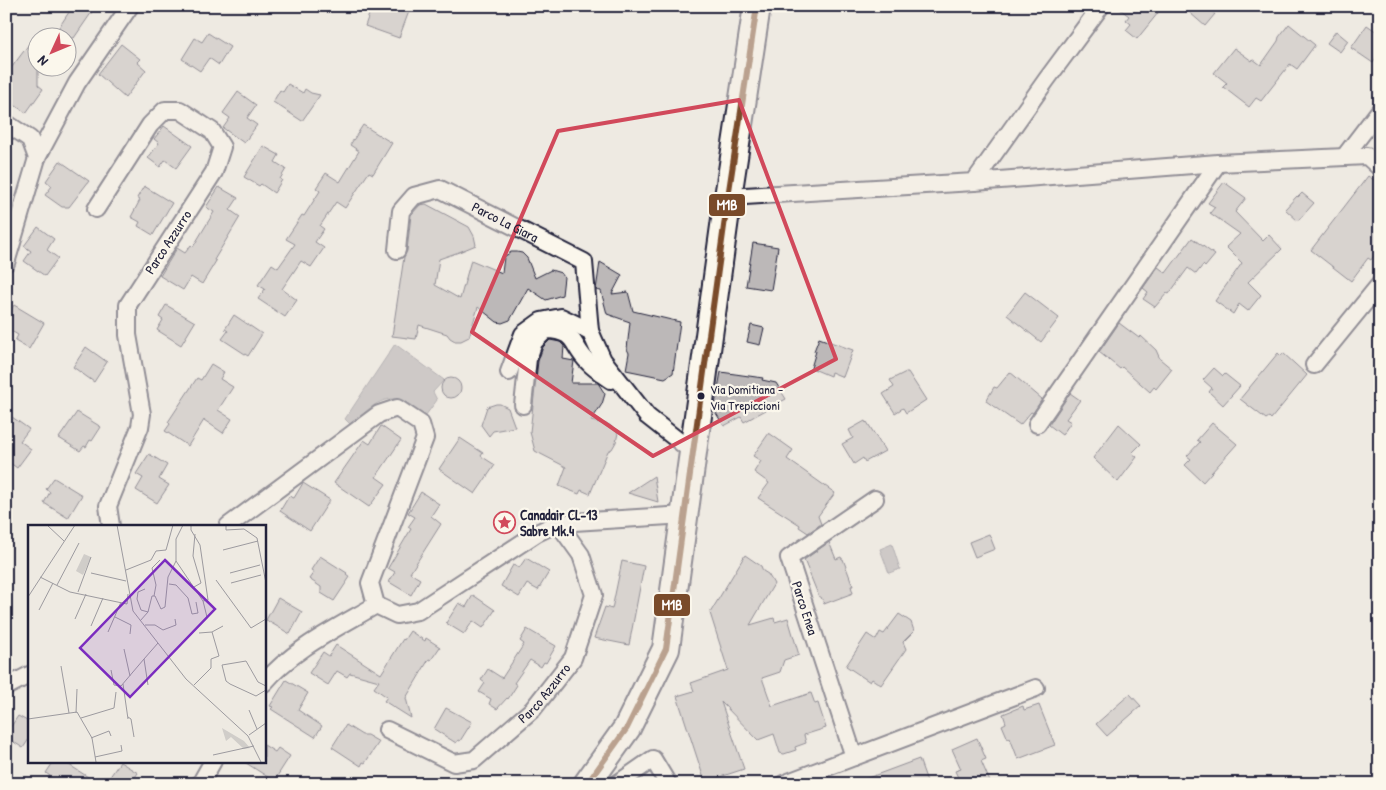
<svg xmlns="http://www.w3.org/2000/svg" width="1386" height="790" font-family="'Patrick Hand',sans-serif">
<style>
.water{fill:#a6a3a7;stroke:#716f7c}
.building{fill:#bcb8b8;stroke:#22223b}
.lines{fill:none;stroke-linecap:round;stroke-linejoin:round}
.street-casing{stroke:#22223b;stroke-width:20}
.primary-casing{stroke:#22223b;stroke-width:30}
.street{stroke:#fbf7ec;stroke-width:16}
.primary{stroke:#fbf7ec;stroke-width:26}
.bus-1-casing{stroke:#fbf7ec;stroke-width:10}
.bus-1{stroke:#7a4b2a;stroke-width:6}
.marked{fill:none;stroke:#d1495b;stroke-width:4;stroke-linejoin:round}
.bus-dot{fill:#22223b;stroke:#fbf7ec;stroke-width:2}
.labels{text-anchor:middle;stroke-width:4.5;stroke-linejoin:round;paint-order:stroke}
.bus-label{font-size:13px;fill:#22223b;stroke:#fbf7ec;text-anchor:start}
.street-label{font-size:14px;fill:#22223b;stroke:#fbf7ec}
.poi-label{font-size:14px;font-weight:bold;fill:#22223b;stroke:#fbf7ec;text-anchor:start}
.inset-road{fill:none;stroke:#9c9a9f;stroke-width:1}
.view{fill:#7b2cbf;fill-opacity:0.15;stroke:#7b2cbf;stroke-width:2.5}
.inset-edge{fill:none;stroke:#22223b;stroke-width:2.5}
.line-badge{stroke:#fbf7ec;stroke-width:2}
.badge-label{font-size:14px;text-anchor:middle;font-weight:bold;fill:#fff}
</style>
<rect width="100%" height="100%" fill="#eeeae2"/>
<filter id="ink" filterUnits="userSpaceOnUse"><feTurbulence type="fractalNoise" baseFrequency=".02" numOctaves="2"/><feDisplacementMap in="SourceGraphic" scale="10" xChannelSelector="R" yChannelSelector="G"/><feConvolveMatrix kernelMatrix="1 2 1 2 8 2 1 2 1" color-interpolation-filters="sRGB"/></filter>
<g filter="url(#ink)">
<path class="water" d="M395 344 444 380 433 392 437 400 423 419C419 415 414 407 409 404 386 389 367 410 351 425L345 419Z
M892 544 900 569 889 573 880 549Z"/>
<path class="building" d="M73 6H96L74 38H52Z
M372 6H411L399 38 365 26Z
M1116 6H1150L1158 13 1137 39 1126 30 1131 24 1126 20 1129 16Z
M1182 6H1217L1212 12 1215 14 1205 26Z
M1289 24 1315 45 1297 69 1290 64 1261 101 1256 98 1249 107 1223 87 1227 83 1214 73 1234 48 1252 61 1253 59 1261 65 1278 41 1279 37Z
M1367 25 1380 34V53L1373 63 1351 48Z
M1336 31 1348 41 1340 52 1327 43Z
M38 32V85L43 89 26 113 6 99V75Z
M208 33 230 47 219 65 209 58 200 71 182 59 195 38 202 42Z
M121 44 140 59 137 62 146 70 125 98 98 74Z
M288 84 303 93 305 89 311 93 320 95 302 121 273 102 280 90 283 92Z
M238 92 256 105 247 118 257 125 244 143 223 128 230 118 223 113Z
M363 125 392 143 373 174 369 172 345 208 336 202 320 226 324 229 315 242 324 248 311 267 301 261 282 289 297 300 285 317 258 299 265 289 258 285 272 264 278 268 295 244 286 239 302 215 304 216 320 191 316 188 326 173 340 182 359 151 350 145Z
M164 126 192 146 176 168 165 160 160 167 148 158 159 143 154 139Z
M263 146 279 155 275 162 286 169 280 179 282 180 274 193 261 184 259 186 244 177Z
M60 161 89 181 69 207H62L45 195 52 186 46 181Z
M1368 176 1380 184V248L1371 260 1368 258 1351 281 1311 250Z
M1224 182 1246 198 1235 212 1263 241 1269 235 1282 249 1248 282 1261 295 1248 311 1239 304 1233 314 1215 301 1242 263 1226 247 1240 234 1210 213 1215 207 1208 203Z
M144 186 172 203 153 235 138 226 140 222 131 217 140 200 137 198Z
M219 187 238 198 230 210 240 217 214 260 216 261 202 284 191 277 183 290 160 276 177 248 185 253 191 245 193 247 214 212 206 207Z
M1302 193 1314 203 1298 221 1285 209 1297 196 1298 197Z
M426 204 469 227 474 236 476 245 459 252 439 259 435 285 460 299 471 260 502 273 504 257 511 252H517L522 253 527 258 535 278 551 270 561 273 564 277 562 295 546 300 528 288 510 320 502 323 497 322 478 307 469 337 461 341H455L450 338 447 334 419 325 416 339 392 336 404 257 407 251 411 215 420 205Z
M38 227 54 239 47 250 58 258 45 276 24 261 31 251 24 246Z
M1192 238 1215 255 1205 267 1203 265 1196 274 1188 268 1169 294 1167 293 1155 307 1143 299 1148 292 1143 288 1158 267 1166 273Z
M753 243 778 247 771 290 746 286Z
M600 262 622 275 612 294 628 292 633 311 680 322 673 373 665 378 626 370 629 353 627 349 630 322 607 314 601 291 596 290Z
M1025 292 1059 318 1041 342 1007 315Z
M14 305 44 323 29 349 15 341 18 335 6 328V318Z
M166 305 195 322 181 345 157 330 163 320 159 317Z
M234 315 262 334 248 356 222 339 228 331 225 329Z
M1119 323 1139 338 1141 336 1156 350 1160 359 1172 369 1156 389 1154 387 1150 392 1122 367 1120 369 1099 352Z
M751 325 764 328 760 345 747 342Z
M819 338 853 350 843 377 831 372 830 376 811 368 816 351H814Z
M550 340 560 342 564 346 563 359 574 361 571 383H598L605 394 602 404 591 421 609 425 618 433 616 442 612 449 608 451 590 494 581 490 579 494 559 486 566 467 535 451 530 432 538 361 543 347Z
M86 347 107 362 94 382 73 367Z
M1278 353 1281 356 1283 353 1307 375 1271 419 1269 417 1266 419 1240 399Z
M211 364 224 372 220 379 233 387 218 410 232 419 223 433 204 420 188 446 165 431 170 424 168 422 197 378 201 380Z
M1214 368 1223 376 1225 374 1240 386 1223 405 1209 392 1212 388 1203 380Z
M721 372 763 378 762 380 776 383 786 399 744 422 741 417 724 426 714 410Z
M906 372H908L926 400 906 413 903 408 895 413 883 394 894 387 890 380Z
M1010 372 1042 399 1033 413 1031 412 1020 425 986 401 994 387 997 388Z
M441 388a10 10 0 1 1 20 0a10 10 0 1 1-20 0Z
M1070 393 1080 400 1066 419 1071 422 1062 435 1049 425Z
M496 404H500L508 408 515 427 493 431 489 436 481 425 487 407Z
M77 412 101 427 92 441 90 440 86 447 84 446 80 451 59 438Z
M12 417 29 429 20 441 31 449 17 468 6 460V424Z
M865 421 866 423 867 422 885 451 865 462 863 458 854 464 842 444 853 438 849 430Z
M1212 423 1237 444 1203 482 1185 465 1191 459 1187 456 1200 442 1197 440Z
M1119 424 1141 444 1132 453 1137 457 1118 482 1093 458Z
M381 426 401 440 376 477 386 484 369 507 334 483 364 440 370 444Z
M769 433 793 450 787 459 835 493 818 516 821 524 808 533 799 527 800 525 758 498 769 483 754 472 761 461 753 456Z
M460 438 483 453 481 456 495 465 475 494 439 469Z
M149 454 167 465 159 479 169 485 157 503 136 490 143 478 136 474Z
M654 476 658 502 628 493Z
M54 478 82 495 68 518 44 503 50 492 46 489Z
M303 483 330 500 310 531 280 511 289 496 294 498Z
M421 492 439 504 431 516 441 524 410 573 420 579 411 595 389 582 395 572 388 568 411 529 408 527 415 517 408 513Z
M989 534 995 549 975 557 969 542Z
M829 542 836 559 841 557 842 559H843L853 586H851L853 593 824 604 821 597H819L804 560Z
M745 555 761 566 763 571 768 574 774 584 750 625 774 618 775 622 788 618 799 655 784 660 780 672 762 678 772 706 811 693 815 704 818 703 826 728 804 735 806 743 795 747 796 750 784 754 780 753 774 734 758 740 721 702 744 769 705 782 677 696 694 691 691 683 728 670 710 613Z
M320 556 347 573 346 574 350 577 334 601 321 593V587L309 579 314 572 311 570Z
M526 558 549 572 538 590 527 584 519 597 501 586 513 565 519 568Z
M622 561 644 566 629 645 594 638 605 607 612 609Z
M473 595 495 610 483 628 473 621 464 634 446 623 459 603 466 607Z
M278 598 302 612 290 634 266 620Z
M899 614 911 622 914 631 903 642 906 649 881 685 872 679 870 682 846 666 867 634 876 640 880 632 884 634Z
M527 629 556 646 546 663 544 662 541 667 530 660 514 683 517 685 508 699 507 698 497 709 489 704 491 699 479 692 485 683 481 680 488 669 502 678 524 644 520 641Z
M410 631 425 641 426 638 440 647 431 660 429 659 406 698 411 718 384 701 387 697 374 688 379 681 350 673 347 677 337 671 328 685 309 673 323 652 329 656 336 645 381 674 403 639 404 640Z
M286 680 308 693 298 710 322 726 315 737 271 709 273 707 270 706Z
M1130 694 1141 706 1107 736 1096 724Z
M1039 705 1055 745 1018 759 1010 738 1008 739 1002 725 1006 723 1003 714 1023 706 1024 710Z
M446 708 472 722 460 741 458 740 456 743 434 729Z
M18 716 29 722V739L23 748 6 737V734Z
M346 725 362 735H367L379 742 365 763 363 762 361 766 332 747Z
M977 738 986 759 981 761 991 784H961L955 771 961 769 952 749Z
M264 745 275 752 278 748 290 756 274 781 243 761H264Z
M919 759 928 784H857V782Z
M54 761H63L99 784H45L50 776 46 773Z
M120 762 138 773 130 784H105Z"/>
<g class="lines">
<defs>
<g id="street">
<path d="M6 123 30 139 37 158 6 263"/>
<path d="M1344 157 1380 110"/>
<path d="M37 158 77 83 130 6"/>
<path d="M974 182 1218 163 1367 156 1380 168"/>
<path d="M728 197 974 182 1047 79 1101 6"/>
<path d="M96 209 150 125 165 110H180L212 131 222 147 214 172 128 305V335L142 414 140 427 108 506 111 526"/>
<path id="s1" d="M397 250 401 211 414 196 440 189 584 262 590 331 603 360 647 416 694 453"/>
<path d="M1314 365 1380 284"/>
<path d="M509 372 523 334 541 321 561 317 590 331"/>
<path d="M523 405 528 359 534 342 546 330C578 331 570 345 589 363 596 370 604 375 611 380"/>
<path d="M1037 424 1218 163"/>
<path d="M228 526 379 414 397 408 421 424 425 438 370 583 376 605 397 615 418 611 537 533 558 523 685 515"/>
<path d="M264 683C293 649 337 628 376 605"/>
<path d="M6 687 29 675"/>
<path id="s2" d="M387 730 454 763 474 760 533 709 573 658 594 595 581 555 558 523"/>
<path d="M854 757 789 558 875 499"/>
<path d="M200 784 213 761"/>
<path d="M617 784 653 759 668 784"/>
<path d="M783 784 1036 688"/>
</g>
<path id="primary" d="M587 784 627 728 666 649 728 197 757 6"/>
</defs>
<use href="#street" class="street-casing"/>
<use href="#primary" class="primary-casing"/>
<use href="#street" class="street"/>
<use href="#primary" class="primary"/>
<defs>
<path id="bus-1" d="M587 784 627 728 666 649 728 197 757 6"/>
</defs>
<use href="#bus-1" class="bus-1-casing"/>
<use href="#bus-1" class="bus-1"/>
</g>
</g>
<path d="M0 0H1386V790H0ZM739 100 836 359 653 456 472 332 558 131Z" fill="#eeeae2" fill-opacity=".55" fill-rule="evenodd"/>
<path class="marked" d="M739 100 836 359 653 456 472 332 558 131Z"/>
<defs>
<symbol id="sight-ring" viewBox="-11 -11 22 22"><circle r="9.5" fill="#fbf7ec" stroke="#d1495b" stroke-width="1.5"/><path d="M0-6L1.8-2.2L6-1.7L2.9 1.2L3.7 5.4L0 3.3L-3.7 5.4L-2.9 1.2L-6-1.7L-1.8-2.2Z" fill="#d1495b"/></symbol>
</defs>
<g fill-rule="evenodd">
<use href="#sight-ring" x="492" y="510" width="25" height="25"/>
</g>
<circle class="bus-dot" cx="701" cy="396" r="4.5"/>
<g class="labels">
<g class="bus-label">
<text x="710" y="394">Via Domitiana -<tspan x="710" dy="16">Via Trepiccioni</tspan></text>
</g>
<g class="street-label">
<text dy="5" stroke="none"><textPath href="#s1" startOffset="159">Parco La Giara</textPath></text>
<text transform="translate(168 242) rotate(-57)" y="5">Parco Azzurro</text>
<text transform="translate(805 608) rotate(72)" y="5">Parco Enea</text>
<text dy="5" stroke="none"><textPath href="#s2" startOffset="192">Parco Azzurro</textPath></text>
</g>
<g class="poi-label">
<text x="520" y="520">Canadair CL-13<tspan x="520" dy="16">Sabre Mk.4</tspan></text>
</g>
</g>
<g transform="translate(28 525)">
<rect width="238" height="238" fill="#eeeae2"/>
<path d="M56 29 63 32 55 50 48 46ZM194 203 216 216 222 223 216 224 203 212 198 216Z" fill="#d0cdc9"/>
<path class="inset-road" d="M19 0 36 16M89 0 105 86 158 154 220 211 233 237M198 0V5L216 4 229 13 238 58M195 25 230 16M148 36 175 76 180 75 172 20 163 5V0M98 45 123 35 128 26 138 25 145 0M63 48 98 56M202 48 232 40M12 52 42 67 99 79 100 69M188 55 223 103 238 94M203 58 233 50M141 59 148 60 160 73 164 89 170 88 168 77M29 60 51 18M166 62 173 58 165 31 167 9M117 64 110 67 109 74 113 85 120 87M50 67 63 32M126 71 128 60 124 43 132 35M0 72 47 0M175 76 179 92M11 85 25 58M87 92 103 100 102 109M47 94 58 69M112 96 120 87 124 71H127L133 84 137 82 140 52 148 36V14L155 0M117 100H127L135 105 148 100 147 94M63 101 75 73M80 107 93 77M171 108 184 107 195 101M96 124 102 151M33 141 41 188M83 145 86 160 93 161 116 134M95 159 100 194M120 160 116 134 130 118M166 160 183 143V134L191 131 184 107M238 161 230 157 218 136 194 140 198 156 202 159 228 171 238 165M221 185 229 204M48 188 49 164M100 192 103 194 106 212M53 193 86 183 88 167M0 194 49 187 64 213 68 237M221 210 238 198M63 213 81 206 83 211M185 230 226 221M67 232 94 226 93 220"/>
<path class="view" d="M137 35 187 84 102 172 52 123Z"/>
<rect width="238" height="238" class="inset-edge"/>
</g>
<g class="line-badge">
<rect x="708" y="193" width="38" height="24" rx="5" fill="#7a4b2a"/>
<rect x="653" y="593" width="38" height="24" rx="5" fill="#7a4b2a"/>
</g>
<g class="badge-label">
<text x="727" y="210">M1B</text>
<text x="672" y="610">M1B</text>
</g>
<rect width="1386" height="790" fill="none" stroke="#fbf7ec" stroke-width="25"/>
<rect x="12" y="12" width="1361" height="765" fill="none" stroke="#22223b" stroke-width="2" filter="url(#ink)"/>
<g transform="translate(52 52) rotate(226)"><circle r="24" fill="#fbf7ec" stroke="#a4a2a5"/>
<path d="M0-4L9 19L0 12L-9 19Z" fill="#d1495b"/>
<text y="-8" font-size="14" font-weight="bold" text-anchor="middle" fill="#22223b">N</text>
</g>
</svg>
